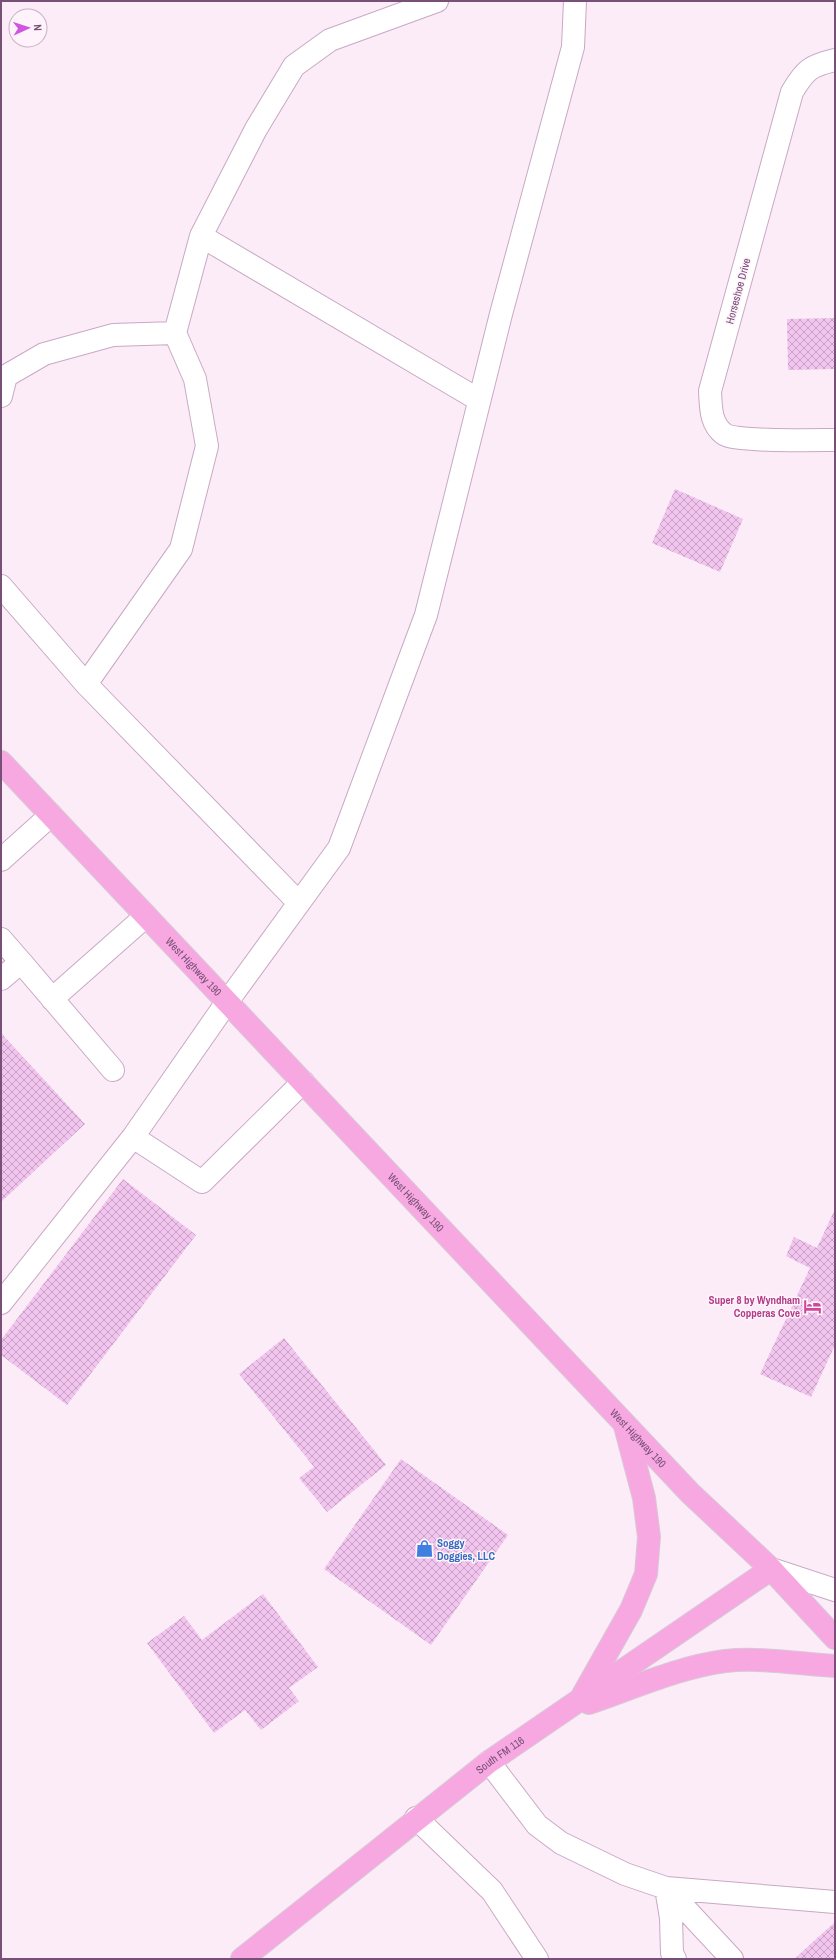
<svg xmlns="http://www.w3.org/2000/svg" width="836" height="1960" font-family="'Archivo Narrow',sans-serif">
<style>
.building{fill:url(#building-cross-hatch)}
.lines{fill:none;stroke-linecap:round;stroke-linejoin:round}
.minor-casing{stroke:#c8a9c5;stroke-width:24}
.major-casing{stroke:#d6cad6;stroke-width:24}
.minor{stroke:#fff;stroke-width:22}
.major{stroke:#f7a8e1;stroke-width:22}
.labels{text-anchor:middle;stroke-width:3;stroke-linejoin:round;paint-order:stroke}
.street-label{font-size:11px;fill:#784f77;stroke:#fef3fb}
.hotel-label{font-size:11px;font-weight:bold;fill:#b23c85;stroke:#fef3fb;text-anchor:end}
.shop-label{font-size:11px;font-weight:bold;fill:#366cbe;stroke:#fef3fb;text-anchor:start}
</style>
<defs>
<pattern id="building-cross-hatch" width="8" height="8" patternUnits="userSpaceOnUse"><rect width="8" height="8" fill="#f1c5ee"/><path d="M0 0l8 8M0 8l8-8" fill="none" stroke="#c8a2c6"/></pattern>
</defs>
<rect width="100%" height="100%" fill="#fcecf8"/>
<path class="building" d="M835 318V369L788 370 787 319Z
M675 489 743 519 720 572 652 543Z
M1 1033 85 1124 1 1202Z
M123 1179 196 1235 67 1405 1 1355V1340Z
M835 1209V1345L811 1397 760 1374 810 1268 786 1256 794 1237 817 1248Z
M284 1338 386 1465 327 1512 299 1478 314 1467 239 1374Z
M401 1459 508 1535 431 1645 324 1569Z
M263 1594 318 1667 289 1688 299 1701 261 1730 245 1710 214 1733 147 1643 184 1616 202 1640Z
M835 1922V1959H794Z"/>
<g class="lines">
<defs>
<path id="minor" d="M835 60C810 66 805 70 792 92L710 391C711 407 710 423 724 434 733 442 818 440 835 440
M201 236 479 400
M1 396 6 376 44 354 113 335 175 333
M1 586 86 684 299 903
M86 684 181 549 207 446 195 379 175 333 201 236 256 129 294 66 330 40 437 1
M1 860 51 815
M1 939 21 962 1 979
M21 962 113 1070
M52 999 146 916
M133 1137 227 1002 339 848 426 615 501 314 573 47 575 1
M1 1303 133 1137 202 1182 303 1082
M771 1569 835 1590
M489 1762 537 1825 561 1843 625 1874 666 1888 835 1902
M416 1818 492 1891 537 1959
M666 1888 732 1959
M666 1888 671 1918 672 1953 675 1959"/>
<g id="major">
<path id="s1" d="M1 762 690 1493 771 1569 835 1638"/>
<path d="M583 1695 631 1610 646 1574 649 1537 644 1498 625 1426"/>
<path d="M589 1703C633 1688 679 1667 725 1661 761 1657 800 1664 835 1666"/>
<path id="s2" d="M242 1959 489 1762 771 1569"/>
</g>
</defs>
<use href="#minor" class="minor-casing"/>
<use href="#major" class="major-casing"/>
<use href="#minor" class="minor"/>
<use href="#major" class="major"/>
</g>
<defs>
<symbol id="hotel-bare" viewBox="-9 -9 18 18"><path d="M-6-4.5h1.5V1H6V5H4.5V3h-9V5H-6ZM-4 0a1.8 1.8 0 1 1 3.6 0ZM.5 0V-2.5h3Q6-2.5 6 0Z" fill="#d1479c" stroke="#fef3fb" stroke-width="2.5" paint-order="stroke"/></symbol>
<symbol id="shop-bare" viewBox="-9 -9 18 18"><path d="M-5-2.5h2.3a2.7 3.5 0 0 1 5.4 0H5L5.5 6h-11ZM-1.5-2.5h3a1.5 2.3 0 0 0-3 0Z" fill="#3f7fe0" stroke="#fef3fb" stroke-width="2.5" paint-order="stroke"/></symbol>
</defs>
<g fill-rule="evenodd">
<use href="#hotel-bare" x="800" y="1294" width="25" height="25"/>
<use href="#shop-bare" x="412" y="1536" width="25" height="25"/>
</g>
<g class="labels">
<g class="street-label">
<text transform="translate(738 291) rotate(-75)" y="4">Horseshoe Drive</text>
<text dy="4" stroke="none"><textPath href="#s1" startOffset="281">West Highway 190</textPath></text>
<text dy="4" stroke="none"><textPath href="#s1" startOffset="605">West Highway 190</textPath></text>
<text dy="4" stroke="none"><textPath href="#s1" startOffset="929">West Highway 190</textPath></text>
<text dy="4" stroke="none"><textPath href="#s2" startOffset="329">South FM 116</textPath></text>
</g>
<g class="hotel-label">
<text x="800" y="1304">Super 8 by Wyndham<tspan x="800" dy="13">Copperas Cove</tspan></text>
</g>
<g class="shop-label">
<text x="437" y="1547">Soggy<tspan x="437" dy="13">Doggies, LLC</tspan></text>
</g>
</g>
<rect width="836" height="1960" fill="none" stroke="#784f77" stroke-width="4"/>
<g transform="translate(28 28) rotate(87)"><circle r="19" fill="#fef3fb" stroke="#c8b1c6"/>
<path d="M0-3L7 15L0 10L-7 15Z" fill="#cf57e0"/>
<text y="-6" font-size="11" font-weight="bold" text-anchor="middle" fill="#784f77">N</text>
</g>
</svg>
